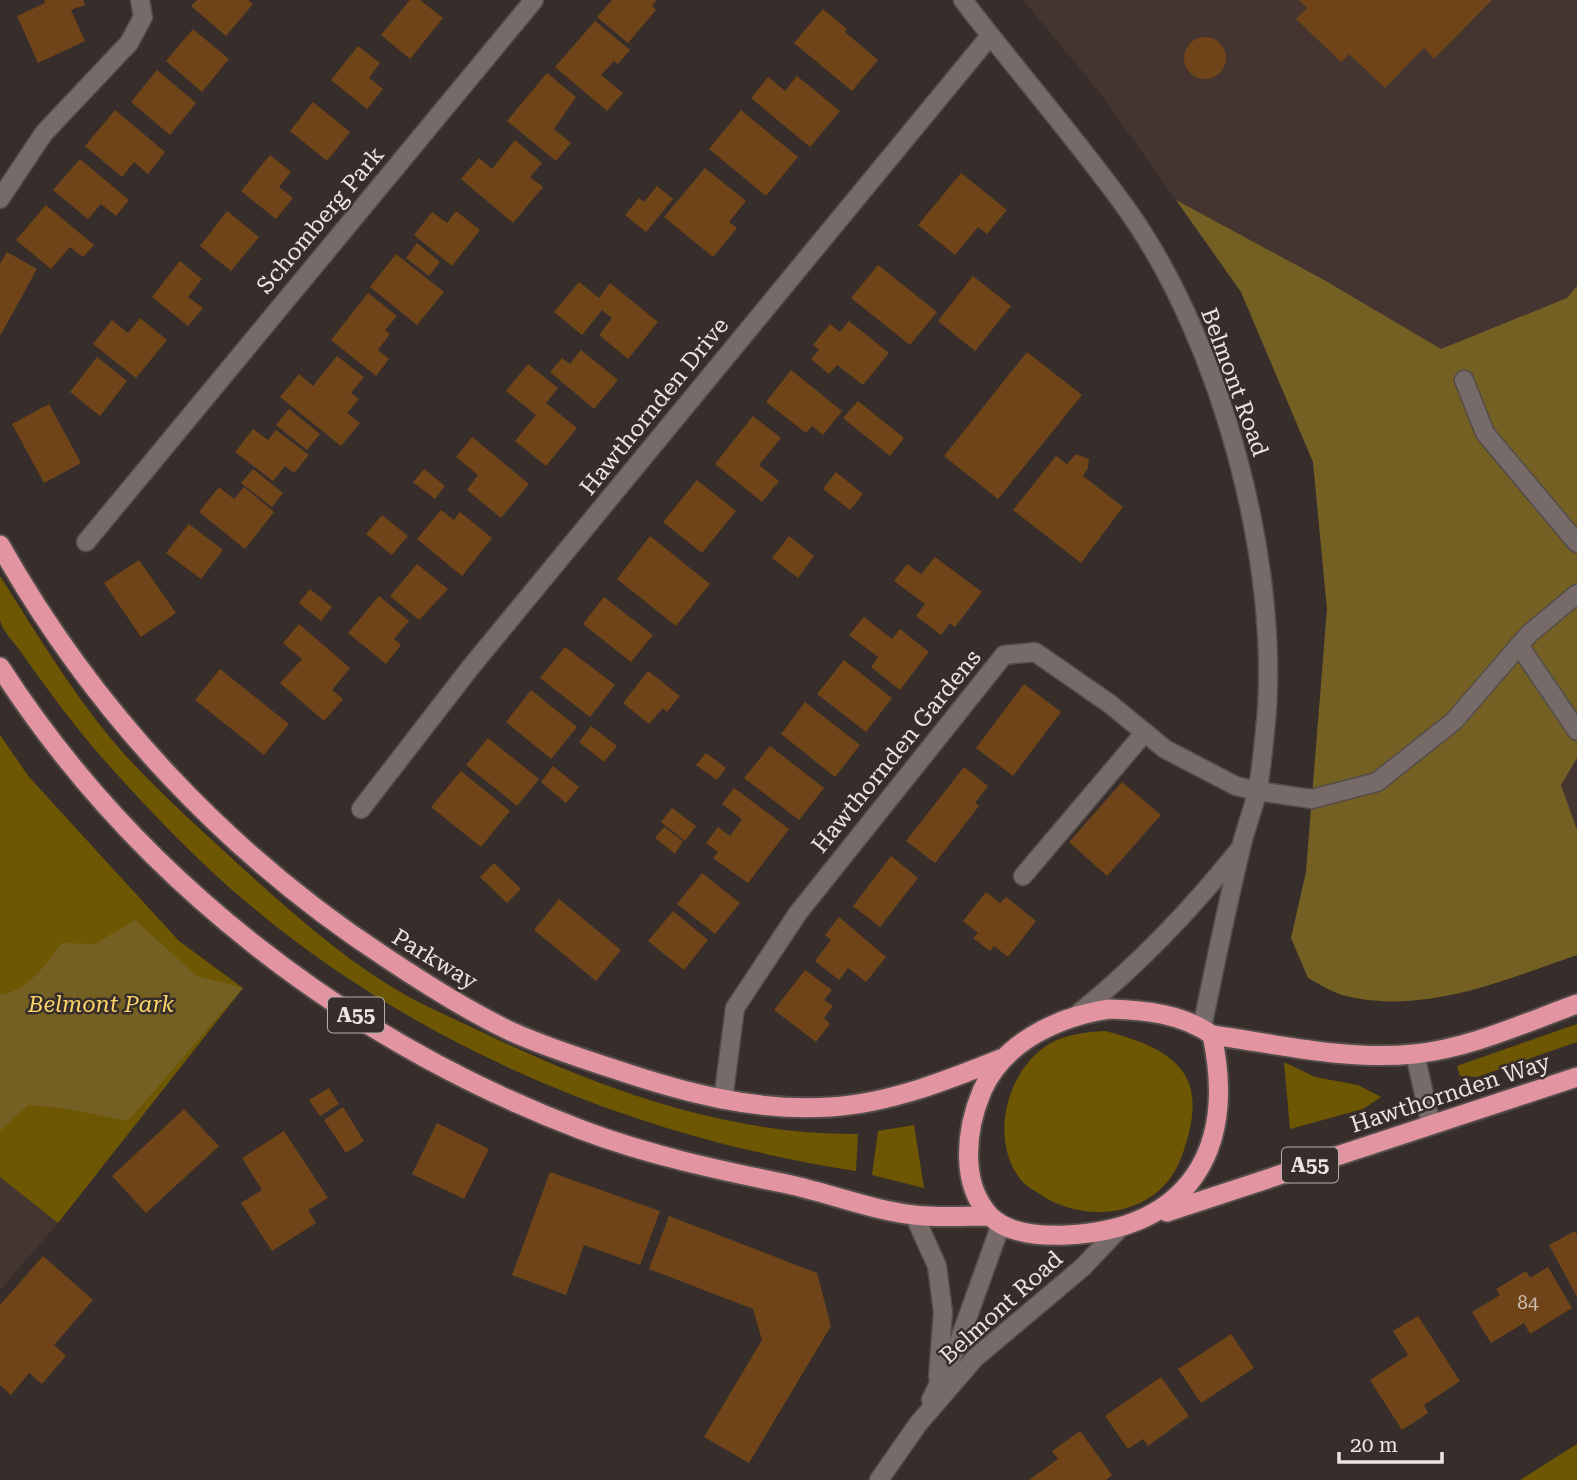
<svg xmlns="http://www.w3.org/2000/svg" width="1577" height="1480" font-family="'Roboto Serif',serif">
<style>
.built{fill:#453531}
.green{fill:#6e5703}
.forest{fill:#756024}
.building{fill:#6f4418}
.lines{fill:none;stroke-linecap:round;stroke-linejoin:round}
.service-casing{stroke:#534c49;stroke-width:21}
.minor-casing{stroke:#534c49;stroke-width:21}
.secondary-casing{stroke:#534c49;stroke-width:21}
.trunk-casing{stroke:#534c49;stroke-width:23}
.service{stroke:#766b68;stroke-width:18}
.minor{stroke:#766b68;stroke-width:18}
.secondary{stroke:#766b68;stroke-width:18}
.trunk{stroke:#e294a0;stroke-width:19}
.labels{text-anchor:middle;stroke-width:5;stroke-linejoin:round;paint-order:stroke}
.number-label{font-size:19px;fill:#ccbcb0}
.shield{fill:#372e2b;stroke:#b5adac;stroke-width:2}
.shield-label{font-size:21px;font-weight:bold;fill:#ebe4e3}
.street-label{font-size:23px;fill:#ebe4e3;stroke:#372e2b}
.park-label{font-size:23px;font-style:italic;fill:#fad468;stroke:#372e2b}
</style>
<rect width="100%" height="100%" fill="#372e2b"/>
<path class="built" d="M1023 0H1577V955L1466 993 1389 1002 1340 994 1308 978 1291 938 1306 872 1327 609 1313 462 1241 292 1100 93Z
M0 1177 58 1223 0 1290Z"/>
<path class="green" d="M0 576C39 637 77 701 126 756 161 794 200 829 238 864 289 910 342 958 402 993 428 1008 457 1020 484 1033 601 1089 727 1135 858 1134L856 1171C634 1137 417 1047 245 901 194 858 149 810 105 761 74 726 48 690 21 652 15 643 2 631 0 620 0 607 0 590 0 576Z
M0 735 29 777 179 941 243 988 58 1223 0 1177Z
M1577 1024V1042L1477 1077 1460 1076 1457 1066Z
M1105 1031C1182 1051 1211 1078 1181 1158 1159 1217 1085 1226 1038 1193 1032 1189 1025 1185 1021 1180 989 1141 1006 1070 1049 1044 1067 1034 1086 1032 1105 1031Z
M1284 1062 1315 1077 1358 1085 1381 1097 1363 1109 1290 1129Z
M914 1125 924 1188 872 1175 878 1131Z
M1577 1444V1480H1520Z"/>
<path class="forest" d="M1176 200 1324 280 1441 349 1567 298 1577 286V758L1561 785 1577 830V955C1502 981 1422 1016 1342 995 1330 991 1319 984 1308 978L1291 938 1306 872 1327 609 1313 462 1241 292Z
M135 920 197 976 243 988 128 1121 68 1109 28 1105 0 1131V995C29 990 45 965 62 943L95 944Z"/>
<path class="building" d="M44 0H83L85 5 71 10 85 41 38 63 17 16 45 3Z
M197 0H248L253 4 226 36 191 6Z
M410 0H420L443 18 410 59 381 35Z
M612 0H657L652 6 656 10 628 43 597 17Z
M1299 0H1492L1434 59 1424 48 1385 88 1349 54 1341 62 1296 19 1307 8Z
M823 9 847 29 845 32 878 60 852 91 794 43Z
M595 21 630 50 618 64 614 61 601 75 623 93 607 111 555 67Z
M193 29 229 59 202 92 166 61Z
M1184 58a21 21 0 1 1 42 0a21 21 0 1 1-42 0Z
M358 46 380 63 369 78 383 89 367 109 331 80Z
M157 70 196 103 170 135 131 102Z
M547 73 576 97 554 129 571 143 556 161 507 121Z
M797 76 840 111 810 147 751 98 768 77 785 91Z
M313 102 350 132 327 161 290 131Z
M115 110 165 152 148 174 134 162 122 177 85 146Z
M741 110 798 157 766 196 709 149Z
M515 140 542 163 530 177 543 187 513 223 461 179 479 158 492 169Z
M270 155 291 172 279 187 293 198 276 219 241 191Z
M80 159 129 200 116 216 101 204 88 219 53 190Z
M705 168 746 201 729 222 737 228 713 257 664 217Z
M961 173 1007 210 987 234 978 227 955 255 918 225Z
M657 186 673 199 646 232 625 215 639 198 644 202Z
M46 205 94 245 83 257 70 247 51 269 16 240Z
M227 211 259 237 231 271 200 246Z
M456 211 480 230 452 266 414 235 432 212 447 223Z
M417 243 440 262 429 276 406 258Z
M7 252 37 269 0 336V264Z
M396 254 444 292 417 325 370 287Z
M180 261 202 279 188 297 203 308 188 326 152 297Z
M878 265 937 312 910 345 851 298Z
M973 276 1011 306 975 351 938 321Z
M579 282 599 298 610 283 658 322 628 359 599 335 612 318 602 310 582 335 554 312Z
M368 293 397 316 385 330 390 334 378 350 389 359 376 376 331 340Z
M140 318 167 340 136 378 93 344 112 320 128 333Z
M849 321 889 353 863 385 837 365 829 374 811 359 819 350 813 345 830 324 840 332Z
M581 350 618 380 594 409 550 372 562 358 570 364Z
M1027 352 1082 395 998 499 944 456Z
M337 356 364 377 351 393 359 399 347 413 360 423 341 446 280 397 299 374 313 386Z
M97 357 127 381 100 416 70 392Z
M528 364 558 388 546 403 577 428 546 466 515 441 536 415 506 391Z
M791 370 842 411 823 435 812 426 806 433 766 402Z
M858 401 904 438 890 456 843 418Z
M49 404 81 463 44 483 12 424Z
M289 409 320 434 307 450 276 425Z
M753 416 781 438 759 465 779 481 762 502 715 464Z
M253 429 268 440 276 430 309 455 294 473 285 466 273 481 235 452Z
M472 437 529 484 501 518 467 490 478 475 456 457Z
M1076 454 1089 459 1088 468 1083 476 1123 507 1081 563 1013 510 1056 456 1067 464Z
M253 469 283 493 272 507 241 483Z
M424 469 445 486 435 499 413 482Z
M836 472 863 494 850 510 823 489Z
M697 480 736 511 702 553 663 522Z
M219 487 234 499 244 487 274 512 245 549 199 512Z
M441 510 454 520 460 512 492 538 462 576 417 539Z
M382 515 408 536 392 555 366 534Z
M189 524 223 550 201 579 166 553Z
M650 536 710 584 676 626 617 579Z
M789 536 814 556 798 578 772 558Z
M935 557 982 592 955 627 950 623 941 635 916 616 925 604 894 581 907 564 921 574Z
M139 560 176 613 141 637 104 583Z
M417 564 448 589 419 620 390 596Z
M310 589 332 607 321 621 299 603Z
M379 596 409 621 394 639 401 645 386 664 348 633Z
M604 597 653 635 631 662 583 624Z
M864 617 892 639 900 629 929 652 900 690 871 667 878 657 849 635Z
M299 624 350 668 332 690 343 699 324 721 280 683 302 659 283 643Z
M565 647 615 685 590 717 540 678Z
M844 660 892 698 866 732 817 694Z
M220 669 289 724 264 755 195 700Z
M648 671 680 696 667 712 663 708 649 724 623 703Z
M1024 684 1061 712 1013 776 976 748Z
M531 690 577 727 551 759 506 722Z
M805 702 860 745 835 777 781 734Z
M591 726 617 746 604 762 579 742Z
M488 738 539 779 517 806 466 765Z
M770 746 824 788 799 820 744 778Z
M706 753 726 768 717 780 696 765Z
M553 766 579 787 566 803 541 782Z
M964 767 988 786 975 803 979 806 935 863 906 841Z
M461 771 510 811 481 847 431 807Z
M1122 782 1161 815 1107 876 1069 842Z
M734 788 789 829 748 883 713 858 718 852 706 843 718 827 730 836 742 819 722 804Z
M672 808 696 826 685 841 661 822Z
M664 827 683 841 675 854 655 838Z
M891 856 918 878 880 927 853 906Z
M494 863 521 889 507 903 480 877Z
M702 873 740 903 715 934 677 904Z
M986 892 1000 903 1006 897 1036 921 1008 957 994 946 990 951 973 938 978 933 963 921Z
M559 899 621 950 596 981 534 930Z
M673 911 708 940 684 970 648 941Z
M839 917 886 957 866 982 848 968 839 980 815 961 831 940 825 935Z
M805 970 832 990 824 1000 833 1006 824 1018 830 1024 816 1042 774 1010Z
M329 1088 339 1104 320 1116 309 1100Z
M343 1107 364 1141 346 1153 324 1120Z
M184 1109 219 1146 146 1213 112 1176Z
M437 1123 489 1149 464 1199 412 1174Z
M284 1131 328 1198 308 1210 316 1223 272 1251 241 1203 262 1190 242 1158Z
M550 1172 660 1211 640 1265 584 1245 566 1295 512 1275Z
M669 1216 817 1273 831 1326 749 1463 704 1437 762 1340 753 1309 649 1269Z
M1575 1231 1577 1235V1297L1549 1245Z
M43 1256 93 1300 54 1345 66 1356 42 1384 29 1373 11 1395 0 1385V1305Z
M1548 1267 1572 1308 1530 1334 1524 1323 1491 1343 1472 1312 1500 1295 1496 1289 1526 1271 1530 1278Z
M1418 1316 1460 1381 1424 1405 1428 1413 1402 1430 1370 1380 1408 1355 1393 1331Z
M1231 1334 1254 1368 1201 1403 1178 1369Z
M1161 1377 1189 1416 1148 1446 1143 1439 1128 1449 1105 1416Z
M1080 1431 1112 1475 1106 1480H1029L1058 1459 1052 1451Z"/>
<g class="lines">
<defs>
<path id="service" d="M1464 380 1485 433 1577 543
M86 542 144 472
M1519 645 1577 731
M1257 791 1312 799 1377 782 1454 721 1529 634 1577 594
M1415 1054 1431 1125"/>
<path id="minor" d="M0 199 44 133 129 43 143 17 140 0
M144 472 534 0
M361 809 470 668 990 36
M1023 876 1145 732
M723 1100 735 1008 798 913 1004 655 1035 652 1110 704 1165 749 1236 786 1257 791"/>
<path id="secondary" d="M963 0C1016 70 1075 137 1126 208 1221 340 1283 570 1265 731 1263 751 1261 773 1257 793 1252 813 1244 832 1240 852 1226 911 1214 969 1202 1028
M1079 1013C1138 965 1190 911 1238 851
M914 1215 937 1266 943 1312 938 1377
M931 1400 958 1344 1001 1224
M879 1480 918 1424 975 1358 1083 1267 1120 1228"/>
<path id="trunk" d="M0 545C94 712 227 854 388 959 427 985 468 1011 510 1031 543 1046 580 1058 614 1069 685 1093 757 1112 831 1107 891 1103 948 1080 1003 1058
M0 667C136 878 347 1041 582 1130 648 1155 718 1170 787 1184 829 1193 871 1210 914 1215 939 1218 965 1216 990 1216
M1110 1009C1145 1010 1183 1014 1212 1035 1237 1151 1188 1229 1067 1235 1043 1236 1010 1235 991 1217 959 1184 966 1129 982 1091 1004 1041 1060 1016 1110 1009Z
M1212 1035C1277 1044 1348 1061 1414 1054 1471 1048 1524 1023 1577 1004
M1167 1212 1577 1077"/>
</defs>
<use href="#service" class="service-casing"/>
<use href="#minor" class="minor-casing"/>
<use href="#secondary" class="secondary-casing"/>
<use href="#trunk" class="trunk-casing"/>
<use href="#service" class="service"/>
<use href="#minor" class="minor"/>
<use href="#secondary" class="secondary"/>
<use href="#trunk" class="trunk"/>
</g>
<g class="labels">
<g class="number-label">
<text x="1528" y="1309">84</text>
</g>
<g class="shield">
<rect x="328" y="997.5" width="56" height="35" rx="5"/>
<rect x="1282" y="1147.5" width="56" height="35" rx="5"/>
</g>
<g class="shield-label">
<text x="356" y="1022">A55</text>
<text x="1310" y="1172">A55</text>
</g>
<g class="street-label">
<text transform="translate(320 220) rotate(-50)" y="8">Schomberg Park</text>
<text transform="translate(1235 382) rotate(70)" y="8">Belmont Road</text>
<text transform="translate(654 406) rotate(-51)" y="8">Hawthornden Drive</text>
<text transform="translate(896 751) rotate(-51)" y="8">Hawthornden Gardens</text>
<text transform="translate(435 959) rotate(31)" y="8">Parkway</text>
<text transform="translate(1450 1093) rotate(-18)" y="8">Hawthornden Way</text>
<text transform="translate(1001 1307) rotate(-42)" y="8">Belmont Road</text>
</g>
<g class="park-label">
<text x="101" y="1012">Belmont Park</text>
</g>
</g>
<path d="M1339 1452v10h103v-10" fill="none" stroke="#ebe4e3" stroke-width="3.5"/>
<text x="1350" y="1452" font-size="21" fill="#ebe4e3" stroke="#372e2b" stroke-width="5" paint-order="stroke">20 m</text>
</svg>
